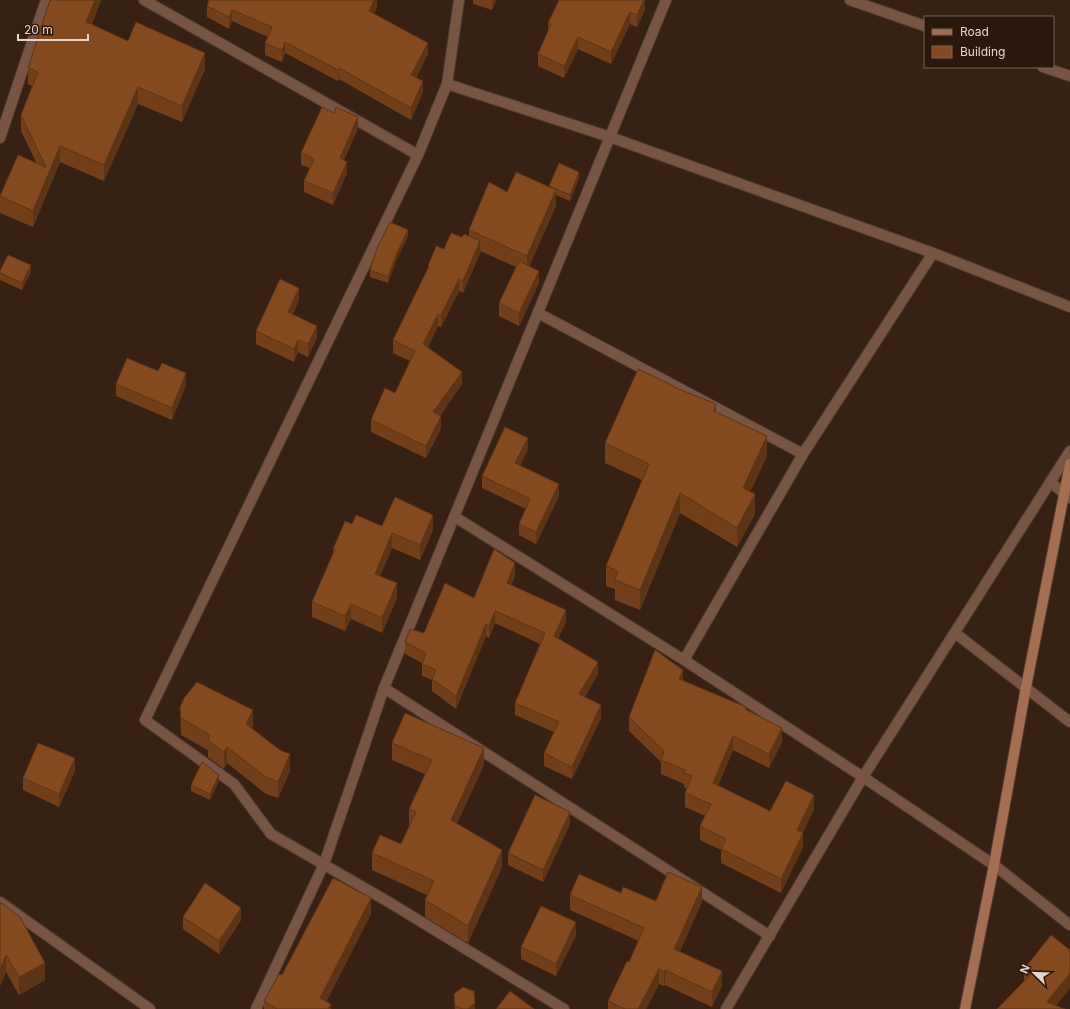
<svg xmlns="http://www.w3.org/2000/svg" width="1070" height="1009" font-family="Inter,sans-serif">
<style>
.lines{fill:none;stroke-linecap:round;stroke-linejoin:round}
.street-casing{stroke:#523e31;stroke-width:12}
.secondary-casing{stroke:#523e31;stroke-width:12}
.street{stroke:#775542;stroke-width:10}
.secondary{stroke:#a46f50;stroke-width:10}
.wall{fill:#71401b}
.shaded-wall{fill:#5c3416}
.building{fill:#834a1f;stroke:#5c3416}
</style>
<rect width="100%" height="100%" fill="#362113"/>
<g class="lines">
<defs>
<path id="street" d="M144 0 418 155
M459 0 447 84 418 155 145 720 234 784 271 834 392 904 564 1009
M850 0 925 26
M1043 67 1070 76
M447 84 610 137 933 253 1070 307
M0 138 46 0
M538 313 803 454
M1050 482 1070 498
M455 517 684 660 863 777 994 865 1070 925
M955 633 1070 722
M684 660 803 454 933 253
M384 688 770 936
M0 902 150 1009
M256 1009 324 864 384 688 666 0
M726 1009 863 777 1070 451"/>
<path id="secondary" d="M965 1009 994 865 1026 687 1070 464"/>
</defs>
<use href="#street" class="street-casing"/>
<use href="#secondary" class="secondary-casing"/>
<use href="#street" class="street"/>
<use href="#secondary" class="secondary"/>
</g>
<path class="wall" d="M50 0H101L92 24 128 41 205 69 182 122 138 104 104 181 60 162 33 227 0 213V196L36 162 21 131V115L32 86 28 84V68Z
M207 0H377V6L374 14 428 54 416 78 423 92 411 120 339 79 338 81 285 53 282 62 265 55V43L268 37 232 21 229 29 207 17V6L209 1Z
M473 0H496L492 10 473 4Z
M645 0V10L637 27 630 24 611 64 578 49 564 78 538 66V54L548 31V23Z
M358 128 344 160 347 173 333 205 304 192V181L310 168 301 165V153Z
M579 178 570 201 556 195V206L529 266 539 283 519 326 499 316V303L516 267 480 251V253L463 293 459 291 441 327 438 326 428 347 462 384 440 416 441 429 426 458 371 432V420L395 393 410 361 393 353V340L428 269V266L444 249 462 237 469 236V230L507 192 549 187Z
M408 236 396 261 388 283 370 277V270Z
M0 271 31 272 22 290 0 280Z
M299 300 293 314 317 338 308 357 298 352 294 362 256 344V331Z
M116 384 186 385 172 420 116 396Z
M674 387 716 412 767 456 750 492 755 514 737 547 680 513 640 610 615 600V589L606 586V566L642 480 605 463V443Z
M528 449 520 466 559 496 536 544 519 535V524L526 509 482 488V476Z
M352 524 433 530 420 560 392 548 380 576 397 598 382 633 351 619 345 631 312 617V602L333 553V549Z
M515 576 511 585 566 622 558 638 598 674 585 697 601 718 572 779 544 766V753L554 732 515 715V703L540 644 495 623 489 638 486 636 456 709 432 691V680L422 676V663L405 654V642L424 633 474 598Z
M683 680 746 710 782 742 769 768 733 750 718 786 770 811 814 809 803 832V847L781 893 721 863V850L700 840V826L705 816 685 807V793L687 788 684 787V784L661 774V762L629 731V717Z
M180 707 253 727 252 728 290 771 278 798 266 794 227 763 224 769 208 757V750L181 735Z
M392 743 484 765 457 823 502 867 468 943 425 917V900L427 895 372 870V853L401 844 409 826V809L425 774 392 760Z
M75 771 59 807 23 790V778Z
M219 781 210 800 191 791V785Z
M570 824 543 882 508 865V853Z
M621 893 656 901 702 902 680 951 722 986 712 1007 665 985 664 986 659 984 646 1009H608V1001L629 962 639 941 570 910V895Z
M0 902 45 980 19 995 6 972 0 986Z
M371 914 326 1001 331 1009H264V1001L282 975Z
M183 917 241 920 219 954 183 929Z
M576 935 556 976 521 959V947Z
M1070 950V988L1056 1005 997 1009 1024 982V969Z
M454 994 475 1009H455L454 1001Z"/>
<path class="shaded-wall" d="M95 0H101L86 38V22Z
M374 0H377V6L369 23V11Z
M492 0H496L492 10Z
M644 0H645V10L637 27V15Z
M232 10V21L229 29V17Z
M630 12V24L611 64V52Z
M578 37V49L564 78V66Z
M285 42V53L282 62V50Z
M428 43V54L411 87V75Z
M205 53V69L182 122V106Z
M339 68V79L338 81V70Z
M423 81V92L411 120V108Z
M138 87V104L104 181V165Z
M358 117V128L340 170V158Z
M60 146V162L33 227V211Z
M347 162V173L333 205V193Z
M579 172V178L570 201V195Z
M556 190V206L527 272V256Z
M408 230V236L396 261 388 283V277L396 255Z
M480 241V253L463 293V281Z
M31 265V272L22 290V283Z
M539 271V283L519 326V313Z
M459 279V291L441 327V315Z
M299 288V300L288 325V312Z
M438 314V326L423 357V344Z
M317 326V338L308 357V344Z
M298 340V352L294 362V349Z
M462 372V384L433 425V412Z
M186 373V385L172 420V408Z
M716 404V424L714 411Z
M441 416V429L426 458V446Z
M767 436V456L743 507V488Z
M528 438V449L515 475V463Z
M559 484V496L536 544V532Z
M680 493V513L640 610V590Z
M755 494V514L737 547V528Z
M433 515V530L420 560V545Z
M392 533V548L375 589V574Z
M515 563V576L507 595V583Z
M397 583V598L382 633V618Z
M351 604V619L345 631V616Z
M566 610V622L554 648V636Z
M495 611V623L489 638V626Z
M486 624V636L456 709V696Z
M598 662V674L579 707V694Z
M683 670V685L679 679Z
M601 705V718L572 779V767Z
M253 710V727L246 740V724Z
M782 728V742L769 768V754Z
M733 736V750L713 797V783Z
M227 747V763L224 769V752Z
M484 748V765L451 836V820Z
M290 754V771L278 798V782Z
M75 758V771L59 807V794Z
M219 775V781L210 800V794Z
M814 795V809L797 844V830Z
M570 812V824L543 882V870Z
M803 833V847L781 893V879Z
M502 850V867L468 943V926Z
M702 887V902L674 964V949Z
M371 898V914L323 1009 320 998Z
M241 908V920L219 954V941Z
M576 922V935L556 976V964Z
M6 955V972L0 986V969Z
M45 963V980L19 995V977Z
M659 969V984L646 1009H638Z
M665 970V985L664 986V972Z
M722 971V986L712 1007V992Z
M1070 973V988L1053 1009 1047 1002Z
M475 1003V1009H468Z
M331 1004V1009H328Z"/>
<path class="building" d="M50 0H95L86 22 128 41 136 22 205 53 182 106 138 87 104 165 60 146 33 211 0 196 18 155 46 167 21 115 38 72 28 68Z
M209 0H374L369 11 428 43 411 75 423 81 411 108 339 68 338 70 285 42 282 50 265 43 272 27 232 10 229 17 207 6Z
M559 0H644L637 15 630 12 611 52 578 37 564 66 538 54 551 24 548 23Z
M322 107 334 113 336 107 358 117 340 158 347 162 333 193 304 181 314 159 301 153Z
M559 163 579 172 570 195 549 186Z
M516 172 556 190 527 256 469 230 489 182 507 192Z
M390 222 408 230 396 255 388 277 370 270 378 246Z
M451 233 462 237 464 234 480 241 463 281 459 279 441 315 438 314 423 344 462 372 433 412 441 416 426 446 371 420 385 388 395 393 415 351 393 340 429 266H428L436 246 444 249Z
M8 255 31 265 22 283 0 273V271Z
M519 261 539 271 519 313 499 303Z
M280 279 299 288 288 312 317 326 308 344 298 340 294 349 256 331Z
M127 358 158 371 162 363 186 373 172 408 116 384Z
M638 369 674 386V387L716 404 714 411 767 436 743 488 755 494 737 528 680 493 640 590 615 580 618 571 606 566 649 464 605 443Z
M505 427 528 438 515 463 559 484 536 532 519 524 530 499 482 476Z
M395 497 433 515 420 545 392 533 375 574 397 583 382 618 351 604 345 616 312 602 335 549H333L345 521 352 524 356 515 382 526Z
M494 549 515 563 507 583 566 610 554 636 598 662 579 694 601 705 572 767 544 753 559 722 515 703 545 633 495 611 489 626 486 624 456 696 432 679 436 670 422 664 426 653 405 642 410 629 424 633 445 583 474 598Z
M655 650 683 670 679 679 746 707 745 709 782 728 769 754 733 736 713 783 770 811 786 781 814 795 797 830 803 833 781 879 721 849 726 839 700 826 711 804 685 793 692 776 684 773 685 770 661 760 664 751 629 717Z
M197 682 253 710 246 724 280 750 290 754 278 782 266 777 227 747 224 752 208 740 210 735 181 718 180 707 184 698Z
M405 713 484 748 451 820 502 850 468 926 425 900 434 881 372 853 380 835 401 844 416 812 409 809 432 760 392 743Z
M38 743 75 758 59 794 23 778Z
M202 762 219 775 210 794 191 785Z
M535 795 570 812 543 870 508 853Z
M668 872 702 887 674 949 722 971 712 992 665 970 664 972 659 969 638 1009H625L608 1001 627 961 629 962 644 928 570 895 579 874 621 893 623 887 656 901Z
M333 878 371 898 320 998 331 1004 328 1009H277L264 1001 279 974 282 975Z
M205 883 241 908 219 941 183 917Z
M0 902 20 917 45 963 19 977 6 955 0 969Z
M541 906 576 922 556 964 521 947Z
M1051 935 1070 950V973L1047 1002 1065 1009H997L1031 974 1024 969Z
M463 987 474 991 475 1003 468 1009H463L455 1006 454 994Z
M510 991 534 1009H496Z"/>
<rect x="924" y="16" width="130" height="52" fill="#2b180a" stroke="#756458"/>
<rect x="932" y="29" width="20" height="6" fill="#a46f50" stroke="#756458"/>
<text x="960" y="36" font-size="12" fill="#e4d6cd">Road</text>
<rect x="932" y="46" width="20" height="12" fill="#834a1f" stroke="#756458"/>
<text x="960" y="56" font-size="12" fill="#e4d6cd">Building</text>
<g transform="translate(1034 973) rotate(293)" stroke="#2b180a" stroke-width="3" paint-order="stroke">
<path d="M0-3L7 15L0 10L-7 15Z" fill="#e4d6cd"/>
<text y="-6" font-size="11" font-weight="bold" text-anchor="middle" fill="#e4d6cd">N</text>
</g>
<path d="M18 34v6h70v-6" fill="none" stroke="#e4d6cd" stroke-width="2"/>
<text x="24" y="34" font-size="12" fill="#e4d6cd" stroke="#2b180a" stroke-width="3" paint-order="stroke">20 m</text>
</svg>
